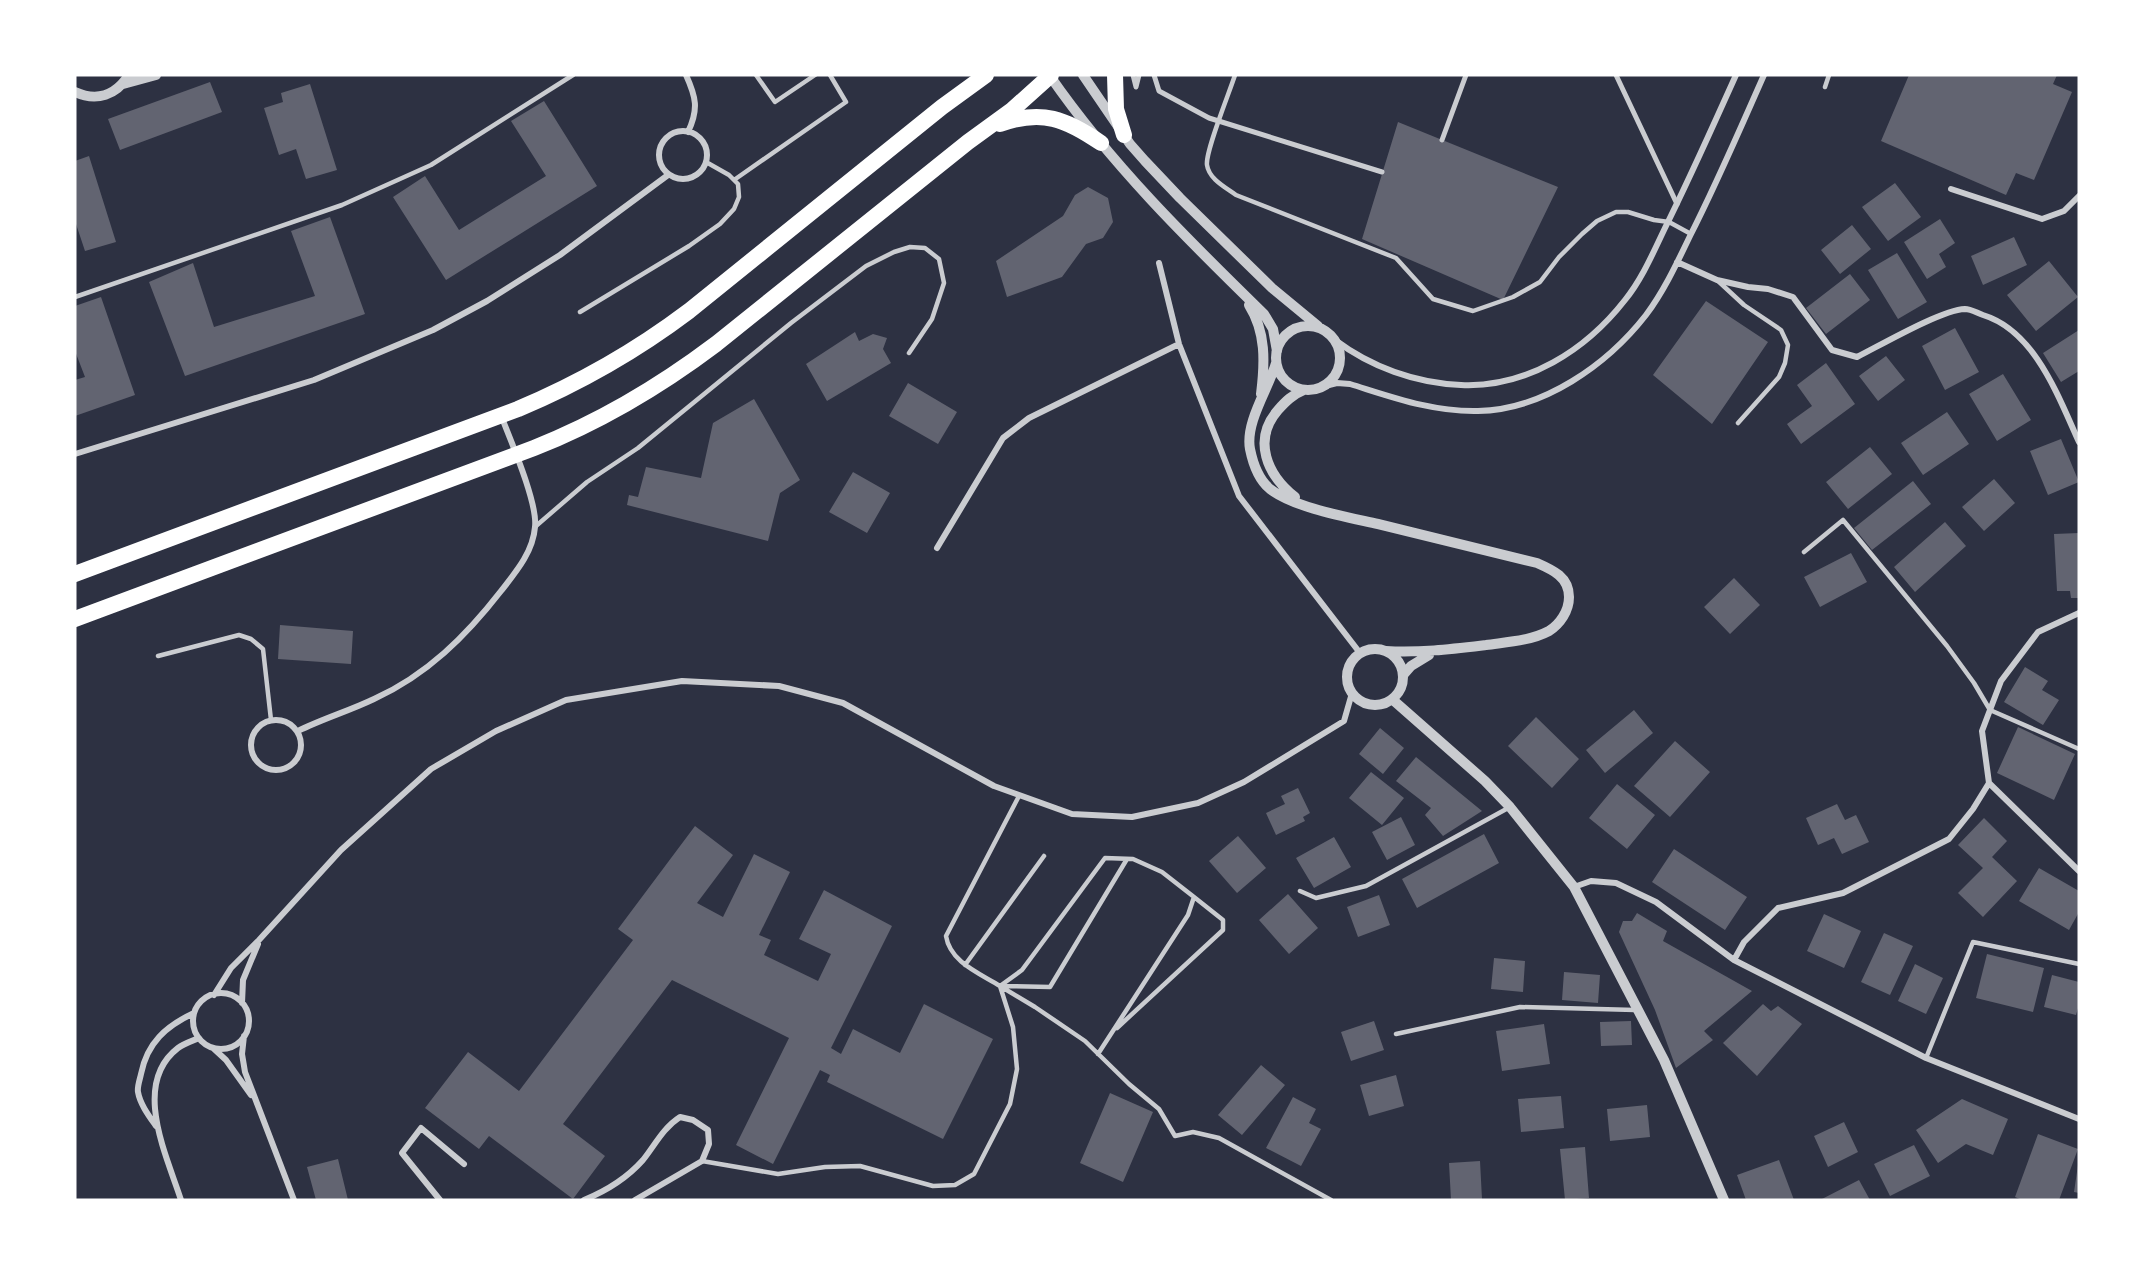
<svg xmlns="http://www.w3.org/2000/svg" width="2154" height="1275" font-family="Ubuntu,sans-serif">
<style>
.building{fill:#626471}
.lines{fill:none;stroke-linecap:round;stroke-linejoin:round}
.service{stroke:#caccd0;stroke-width:4.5}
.pedestrian{stroke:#caccd0;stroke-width:5}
.minor{stroke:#caccd0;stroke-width:6}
.tertiary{stroke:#caccd0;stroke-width:10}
.trunk{stroke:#fff;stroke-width:16}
</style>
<rect width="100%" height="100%" fill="#2d3142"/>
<path class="building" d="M1909 75H2057L2053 84 2072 92 2034 180 2016 173 2006 195 1881 141Z
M210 82 222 112 120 150 108 119Z
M310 84 337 170 306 179 296 149 279 155 264 108 283 102 281 93Z
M544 101 597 186 446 280 393 197 425 176 459 230 546 176 511 121Z
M1398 122 1558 187 1503 300 1362 239Z
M89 156 116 242 85 251 75 221V161Z
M1895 183 1921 217 1888 241 1862 207Z
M1088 187 1108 198 1113 222 1103 238 1086 244 1062 277 1007 297 996 261 1063 216 1075 195Z
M330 217 365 314 185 376 149 282 193 263 214 327 315 296 291 231Z
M1940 219 1955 243 1939 254 1946 267 1927 279 1904 242Z
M1852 225 1871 249 1840 274 1821 250Z
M2014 237 2027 265 1983 285 1971 256Z
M1897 253 1927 302 1898 319 1868 270Z
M2049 261 2078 297 2036 331 2007 295Z
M1850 274 1870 300 1826 334 1806 308Z
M101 297 135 395 75 416V380L85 377 75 351V306Z
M1706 301 1768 342 1712 424 1653 375Z
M1955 328 1979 372 1945 390 1922 346Z
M2079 330V371L2061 382 2043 353Z
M855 332 859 341 873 334 887 338 883 349 891 363 827 401 806 364Z
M1886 356 1905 380 1878 401 1859 376Z
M1826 363 1855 404 1801 444 1787 424 1812 406 1797 385Z
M2003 374 2031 420 1997 441 1969 394Z
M908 383 957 412 938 444 889 416Z
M754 399 800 480 780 493 768 541 627 505 629 495 638 497 646 467 701 478 713 423Z
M1947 412 1969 444 1923 475 1901 443Z
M2061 439 2079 482 2048 495 2030 451Z
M1870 447 1892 474 1848 509 1826 482Z
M853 472 890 493 867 533 829 512Z
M1994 479 2015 503 1984 531 1962 507Z
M1913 481 1931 504 1872 550 1854 528Z
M1945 522 1966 546 1915 592 1894 567Z
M2079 533V598H2071L2070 591H2057L2054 534Z
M1851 553 1867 582 1820 607 1804 577Z
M1734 578 1760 605 1730 634 1704 607Z
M280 625 353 631 351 664 278 659Z
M2025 667 2048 681 2042 690 2059 700 2043 725 2004 702Z
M1634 710 1653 733 1605 773 1586 750Z
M1536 717 1579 759 1552 788 1508 746Z
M2018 727 2075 754 2054 800 1997 773Z
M1380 728 1404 748 1383 774 1359 754Z
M1675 741 1710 772 1670 817 1634 786Z
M1416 757 1482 811 1443 836 1425 815 1431 808 1396 781Z
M1371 772 1404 798 1382 825 1349 798Z
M1617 784 1655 815 1627 849 1589 818Z
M1298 788 1310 813 1303 817 1305 821 1276 835 1266 813 1285 804 1281 796Z
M1837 804 1845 820 1856 815 1869 842 1842 854 1834 838 1818 845 1806 818Z
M1401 817 1415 845 1387 860 1372 832Z
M1984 818 2007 841 1992 857 2017 881 1983 917 1958 893 1983 868 1958 845Z
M695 826 733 855 697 903 723 917 754 854 790 872 759 935 771 940 764 955 818 981 831 954 799 939 824 890 892 926 831 1048 841 1054 853 1029 900 1053 924 1004 993 1039 943 1139 827 1082 830 1075 820 1070 773 1164 736 1145 789 1038 672 980 563 1124 605 1156 573 1199 489 1136 479 1149 425 1108 468 1052 519 1091 633 940 618 929Z
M1484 834 1499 863 1417 908 1402 879Z
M1238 836 1266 868 1237 893 1209 861Z
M1334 837 1351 867 1314 888 1296 858Z
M1674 849 1747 897 1725 930 1652 882Z
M2039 868 2079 891V912L2069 930 2019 901Z
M1288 894 1318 928 1289 954 1259 920Z
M1379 895 1390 925 1358 937 1347 907Z
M1637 913 1667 931 1663 941 1752 991 1704 1031 1713 1040 1676 1068 1655 1010 1619 932 1623 921H1632Z
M1824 914 1861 931 1844 968 1807 951Z
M1884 933 1913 946 1890 995 1861 982Z
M1987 954 2044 968 2033 1012 1976 998Z
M1494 958 1525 961 1523 992 1491 989Z
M1915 964 1943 978 1926 1014 1898 1001Z
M1564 972 1600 975 1598 1003 1562 1000Z
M2052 975 2079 982V1005L2076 1015 2044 1007Z
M1763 1004 1771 1011 1778 1006 1802 1024 1757 1076 1723 1043Z
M1374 1021 1384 1050 1351 1061 1341 1032Z
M1631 1021 1632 1045 1601 1046 1600 1022Z
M1544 1024 1550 1064 1502 1071 1496 1031Z
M1261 1065 1285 1085 1242 1135 1218 1115Z
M1396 1075 1404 1106 1369 1116 1360 1085Z
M1110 1093 1153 1112 1123 1182 1080 1163Z
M1561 1096 1564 1128 1521 1132 1518 1099Z
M1293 1097 1316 1109 1309 1123 1321 1129 1301 1166 1266 1148Z
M1962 1099 2008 1119 1993 1155 1966 1144 1938 1163 1916 1130Z
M1647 1105 1650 1137 1610 1141 1607 1109Z
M1844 1122 1858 1152 1828 1167 1814 1136Z
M2038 1134 2078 1149 2059 1200H2022L2015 1197Z
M1914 1145 1930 1176 1890 1196 1874 1164Z
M1585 1147 1589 1198 1565 1200 1560 1149Z
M338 1159 348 1200H316L307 1167Z
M1779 1160 1794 1200H1746L1737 1175Z
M1480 1161 1482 1199 1451 1200 1449 1163Z
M2078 1165H2079V1193L2074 1192Z
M1859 1180 1870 1200H1820Z"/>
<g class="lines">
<path class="service" d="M756 75 775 102 815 75
M1235 75C1230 91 1205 152 1207 165 1209 179 1225 187 1236 195L1396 258 1433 299 1473 311 1513 297 1540 282 1559 257 1582 234 1597 221 1616 212H1628L1654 220 1669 222 1691 234
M1825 87 1829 75
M734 180 846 102 830 75
M1717 280 1744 305 1781 330 1788 345 1785 363 1779 377 1738 423
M75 297 342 205 431 165 573 75
M580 312 689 246 720 224 734 209 739 197 738 184 729 175 706 162
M536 526 587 482 638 448 791 323 866 266 894 252 910 247 925 248 939 259 944 283 932 319 909 353
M1804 552 1843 520 1947 646 1974 683 1990 710 2079 749
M158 656 239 635 251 639 263 649 271 720
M1300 891 1316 898 1366 886 1510 807
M965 965 1044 856
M1000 986 1022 970 1105 858 1133 859 1162 872 1194 897 1188 915 1098 1054
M1000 986 1035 1007 1085 1041 1129 1084 1159 1109 1175 1136 1193 1132 1219 1138 1331 1200
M1002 986 1050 987 1127 859
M1117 1028 1223 930V920L1194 897
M1396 1034 1520 1007 1635 1010
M1926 1058 1973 942 2079 964
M702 1161 778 1174 825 1167 860 1166 933 1186 955 1185 974 1174 1010 1104 1017 1069 1013 1027 1000 986C979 973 950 962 946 936L1019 796"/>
<path class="pedestrian" d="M1133 75 1136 87 1139 75
M1154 75 1159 91 1209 118 1382 172
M1616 75 1677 204
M1442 140 1466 75"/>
<path class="minor" d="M686 75C696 97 699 109 688 132
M659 155a24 24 0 1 1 48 0a24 24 0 1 1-48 0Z
M1951 189 2042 219 2064 211 2079 196
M1677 262 1717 280 1748 287 1768 289 1793 297 1832 350 1857 357C1881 345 1941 310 1965 309 1971 309 1977 313 1983 315 2035 331 2058 396 2079 442
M1159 263 1179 344 1239 496 1360 653
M1335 340C1371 367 1415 383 1461 385 1527 388 1586 350 1625 300 1642 279 1653 253 1665 228 1690 178 1713 126 1736 75
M1325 386 1337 383 1350 384C1392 397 1432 412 1478 411 1543 410 1607 365 1646 315 1664 291 1677 263 1690 236 1717 183 1740 129 1764 75
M75 454 314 380 433 330 487 301 560 255 668 175
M937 548 1003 438 1029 418 1179 344
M251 745a25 25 0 1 1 50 0a25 25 0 1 1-50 0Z
M298 731C322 719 349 711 374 699 427 675 466 636 501 591 516 572 533 552 535 527 538 504 511 441 502 418
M1989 783 2079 871
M1574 887 1591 881 1616 883 1656 902 1734 960 1926 1058 2079 1119
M1734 960 1744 942 1778 908 1843 893 1949 839 1973 809 1989 783 1982 731 2001 681 2038 632 2079 613
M193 1021a28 28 0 1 1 56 0a28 28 0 1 1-56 0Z
M214 995 231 968 259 940 341 850 431 769 496 731 566 700 682 681 779 686 843 703 994 786 1072 814 1132 817 1198 803 1244 782 1344 721 1352 693
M242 1003 243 980 258 944
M244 1036 242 1054 245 1072 294 1200
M213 1048 226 1060 251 1095
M156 1126C149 1116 140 1104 138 1092 137 1087 140 1079 141 1074 147 1043 166 1026 194 1013
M181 1200C167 1156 131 1084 178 1048 183 1044 192 1041 199 1038
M440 1200 402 1153 421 1128 464 1164
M584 1200C606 1191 627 1178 643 1160 655 1145 663 1128 680 1117L693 1120 708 1130 709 1144 702 1161 635 1200"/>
<path class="tertiary" d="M1083 75 1130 144 1145 161 1180 198 1272 288 1318 326
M1050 76C1111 164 1187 239 1264 314L1273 329 1277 351
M123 84 156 75
M75 92C97 102 116 95 129 75
M1249 305C1266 332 1265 362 1261 394
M1276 358a32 32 0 1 1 64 0a32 32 0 1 1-64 0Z
M1276 363C1269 388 1245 422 1250 449 1253 464 1258 479 1270 489 1295 508 1347 517 1378 524 1431 537 1484 550 1537 563 1553 570 1569 577 1569 597 1569 611 1560 624 1549 631 1530 641 1507 642 1486 645 1452 649 1420 653 1386 651
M1295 497C1267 475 1252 440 1278 410 1286 401 1292 395 1304 390
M1347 677a28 28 0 1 1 56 0a28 28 0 1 1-56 0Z
M1404 674 1411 666 1429 655
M1393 700 1485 781 1510 807 1574 887 1664 1060 1724 1200"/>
<path class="trunk" d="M1115 75 1116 109 1124 135
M1000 124C1042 109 1066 119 1101 143
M75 574 518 409C580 383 636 351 689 311L942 107 986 75
M75 619 534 448C600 422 659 387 716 344L968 142 1012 110 1051 75"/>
</g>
<rect width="2154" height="1275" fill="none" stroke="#ffffff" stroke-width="153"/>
</svg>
